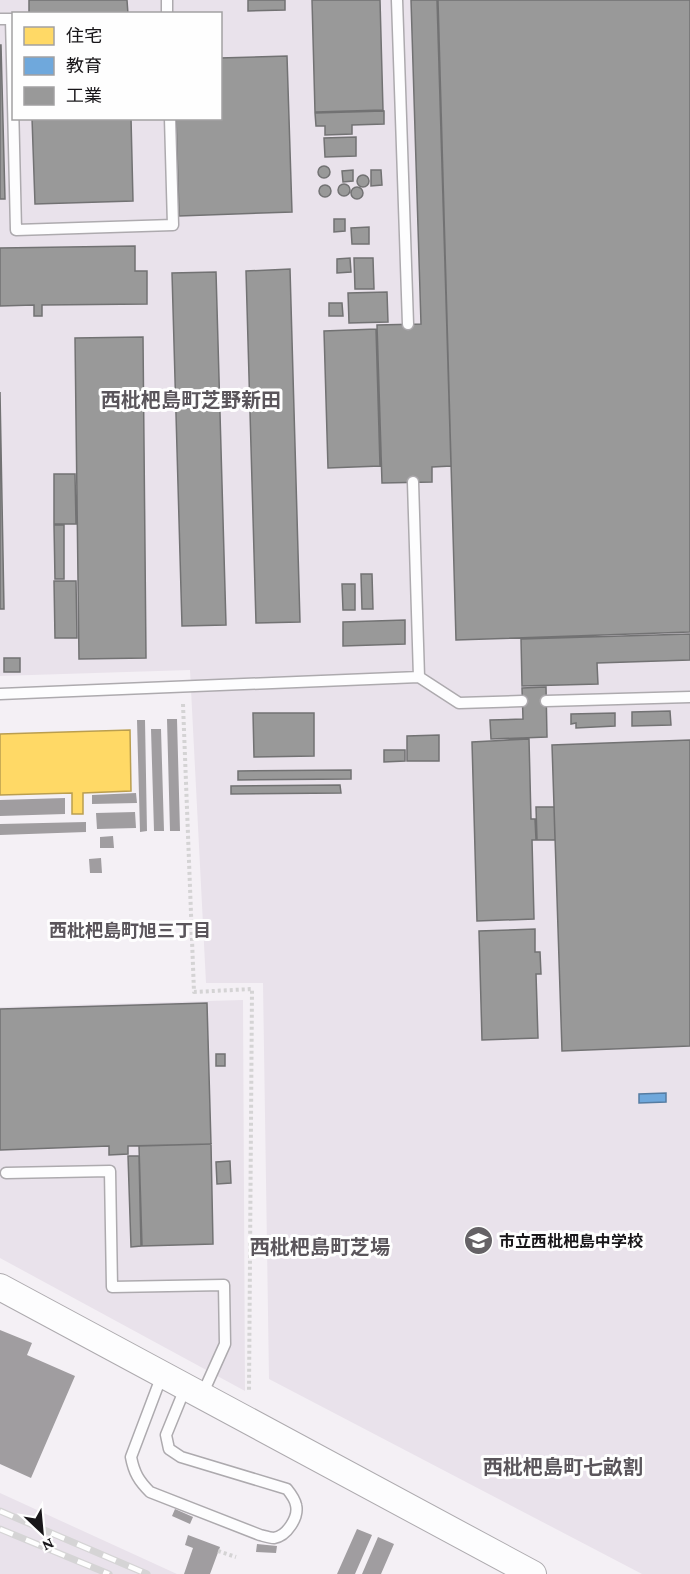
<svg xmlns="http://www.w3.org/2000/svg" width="690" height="1574" font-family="'Crimson Pro','Noto Sans JP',serif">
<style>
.built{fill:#e9e2eb;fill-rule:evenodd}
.homes{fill:#ffd966;stroke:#ba9e4f;stroke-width:1.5}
.schools{fill:#6fa8dc;stroke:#557ca2;stroke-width:1.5}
.industry{fill:#999;stroke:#727273;stroke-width:1.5}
.building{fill:#a09da0}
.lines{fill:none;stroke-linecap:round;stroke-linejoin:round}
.service-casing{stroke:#adaaae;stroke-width:13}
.tertiary-casing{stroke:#adaaae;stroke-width:28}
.path{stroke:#d4d3d4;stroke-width:4;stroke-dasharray:3 3;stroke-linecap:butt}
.service{stroke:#fdfdfe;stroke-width:10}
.tertiary{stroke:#fdfdfe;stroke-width:26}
.rail-casing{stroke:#d5d4d5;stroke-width:7}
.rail{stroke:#fefefe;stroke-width:4.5;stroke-dasharray:14;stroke-linecap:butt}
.labels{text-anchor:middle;stroke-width:6;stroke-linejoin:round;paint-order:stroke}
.poi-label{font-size:16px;font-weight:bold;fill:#181619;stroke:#fefefe;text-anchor:start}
.neighbourhood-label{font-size:18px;font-weight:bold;fill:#5a555b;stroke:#fefefe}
.quarter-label{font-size:20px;font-weight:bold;fill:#5a555b;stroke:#fefefe}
</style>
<rect width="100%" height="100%" fill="#f4f0f5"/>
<path class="built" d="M0 0H690V1574H642L269 1379 263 983H206L190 670 0 676ZM14 14H220V118H14Z
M243 1000 245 1391 0 1258V1007Z
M0 1493 177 1574H0Z"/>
<path class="homes" d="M130 730 131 791 83 793V814H72V793L0 795V734Z"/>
<path class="schools" d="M666 1093V1102L639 1103V1094Z"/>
<path class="industry" d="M29 0H127L128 14H29Z
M248 0H285V10L248 11Z
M312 0H380L383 110 315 112Z
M411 0H437L451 466 432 467V482L382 483 377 325 421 324Z
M438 0H690V632L456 640Z
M1 45 5 199H0V45Z
M287 56 292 212 179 216 176 118H220V58Z
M384 111V124L352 125V134L325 135V126H316L315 113Z
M32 118H131L133 201 35 204Z
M356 137V156L325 157 324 138Z
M318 172a6 6 0 1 1 12 0a6 6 0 1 1-12 0Z
M353 170V181L343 182 342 171Z
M371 170H381L382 185 371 186Z
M357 181a6 6 0 1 1 12 0a6 6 0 1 1-12 0Z
M338 190a6 6 0 1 1 12 0a6 6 0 1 1-12 0Z
M319 191a6 6 0 1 1 12 0a6 6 0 1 1-12 0Z
M351 193a6 6 0 1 1 12 0a6 6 0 1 1-12 0Z
M334 219H345V231L334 232Z
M369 227V244H352L351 228Z
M135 246V271H147V304L42 305V316H34V305L0 306V248Z
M350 258 351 272 337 273V259Z
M354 258H373L374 289H355Z
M290 269 300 622 256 623 246 271Z
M216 272 226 625 182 626 172 273Z
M387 292 388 322 349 323 348 293Z
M329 303H342L343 316H329Z
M376 329 380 466 328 468 324 331Z
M143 337 146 658 79 659 75 338Z
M0 392 4 609H0Z
M54 474H75L76 524H54Z
M54 525H64V579H55Z
M361 574H372L373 609H362Z
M54 581H76L77 638H55Z
M342 584H355V610H343Z
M405 620V644L343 646V622Z
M690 634V660L597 663 598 684 522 686 521 639Z
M4 658H20V672H4Z
M546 687 547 737 491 739 490 720 523 719 522 688Z
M670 711 671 725 632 726V712Z
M253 713H314V756L254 757Z
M615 713V726L576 728V723L571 724V714Z
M439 735V761H407V736Z
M529 739 531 819H535L536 840H532L534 919 477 921 472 742Z
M690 740V1046L562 1051 552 745Z
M384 750H405V761L384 762Z
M351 770V779L238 780V771Z
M340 785 341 793 231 794V786Z
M536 807H554L555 840H537Z
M535 929V952H540L541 974H536L538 1038 482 1040 479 931Z
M207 1003 211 1144 128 1146V1154L109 1155V1146L0 1150V1009Z
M216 1054H225V1066H216Z
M211 1144 213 1244 142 1246 139 1146Z
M128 1156H139L141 1246 131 1247Z
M230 1161 231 1183 217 1184 216 1162Z"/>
<path class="building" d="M167 719H177L180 831H170Z
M137 720H145L147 831 140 832Z
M151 729H161L164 831H154Z
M136 793 137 803 92 804V795Z
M65 798V814L0 816V800Z
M135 812 136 828 97 829 96 813Z
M86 822V832L0 835V824Z
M113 836 114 848H100V837Z
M101 858 102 873H90L89 859Z
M0 1330 32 1343 27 1355 75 1376 31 1478 0 1464Z
M175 1509 193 1517 190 1524 172 1516Z
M357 1529 372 1535 355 1574H337Z
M188 1535 220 1547 210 1574H184L193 1548 185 1545Z
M378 1537 394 1544 381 1574H362Z
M257 1544 277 1546 276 1553 256 1552Z"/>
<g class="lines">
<defs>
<path id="service" d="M167 0V14
M397 0 408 324
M0 19H11L16 230 173 225 170 118
M413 482 419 677
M0 694 419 677 459 703 522 701
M546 701 690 697
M6 1173 110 1171 112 1287 224 1285 225 1344 202 1395
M162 1375 131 1457C134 1473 139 1481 150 1492L260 1535C264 1536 270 1538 274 1538 287 1536 299 1517 296 1505 295 1499 291 1494 287 1489L181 1457 169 1449 166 1435 186 1386"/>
<path id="tertiary" d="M0 1287 533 1574"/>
</defs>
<use href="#service" class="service-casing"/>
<use href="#tertiary" class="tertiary-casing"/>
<path class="path" d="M183 704 194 992 252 989 249 1392
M218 1551 236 1557"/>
<use href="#service" class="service"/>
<use href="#tertiary" class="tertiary"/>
<defs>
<path id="rail" d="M0 1511 147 1574
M0 1529 109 1574"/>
</defs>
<use href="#rail" class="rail-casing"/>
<use href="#rail" class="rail"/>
</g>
<defs>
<symbol id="school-disc" viewBox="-11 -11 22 22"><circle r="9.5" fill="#656266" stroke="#fefefe"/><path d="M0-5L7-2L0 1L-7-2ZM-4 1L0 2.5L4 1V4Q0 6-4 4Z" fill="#fff"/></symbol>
</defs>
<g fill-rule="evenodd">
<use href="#school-disc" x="462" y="1224" width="33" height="33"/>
</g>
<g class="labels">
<g class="poi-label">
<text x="499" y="1247">市立西枇杷島中学校</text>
</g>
<g class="neighbourhood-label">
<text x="130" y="937">西枇杷島町旭三丁目</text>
</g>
<g class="quarter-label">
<text x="191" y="407">西枇杷島町芝野新田</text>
<text x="320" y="1254">西枇杷島町芝場</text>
<text x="563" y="1474">西枇杷島町七畝割</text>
</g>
</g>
<rect x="12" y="12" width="210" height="108" fill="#fefefe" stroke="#a2a1a2" stroke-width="1.5"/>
<rect x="24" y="27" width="30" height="18" fill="#ffd966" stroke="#a2a1a2" stroke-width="1.5"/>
<text x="66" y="42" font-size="18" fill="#181619">住宅</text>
<rect x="24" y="57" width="30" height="18" fill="#6fa8dc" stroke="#a2a1a2" stroke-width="1.5"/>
<text x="66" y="72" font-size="18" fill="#181619">教育</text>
<rect x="24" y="87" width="30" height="18" fill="#999999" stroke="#a2a1a2" stroke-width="1.5"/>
<text x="66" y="102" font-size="18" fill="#181619">工業</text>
<g transform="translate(42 1532) rotate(154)" stroke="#fefefe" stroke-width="4.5" paint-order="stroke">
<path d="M0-4.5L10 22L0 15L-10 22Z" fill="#181619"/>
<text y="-9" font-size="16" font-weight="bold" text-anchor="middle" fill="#181619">N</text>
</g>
</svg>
